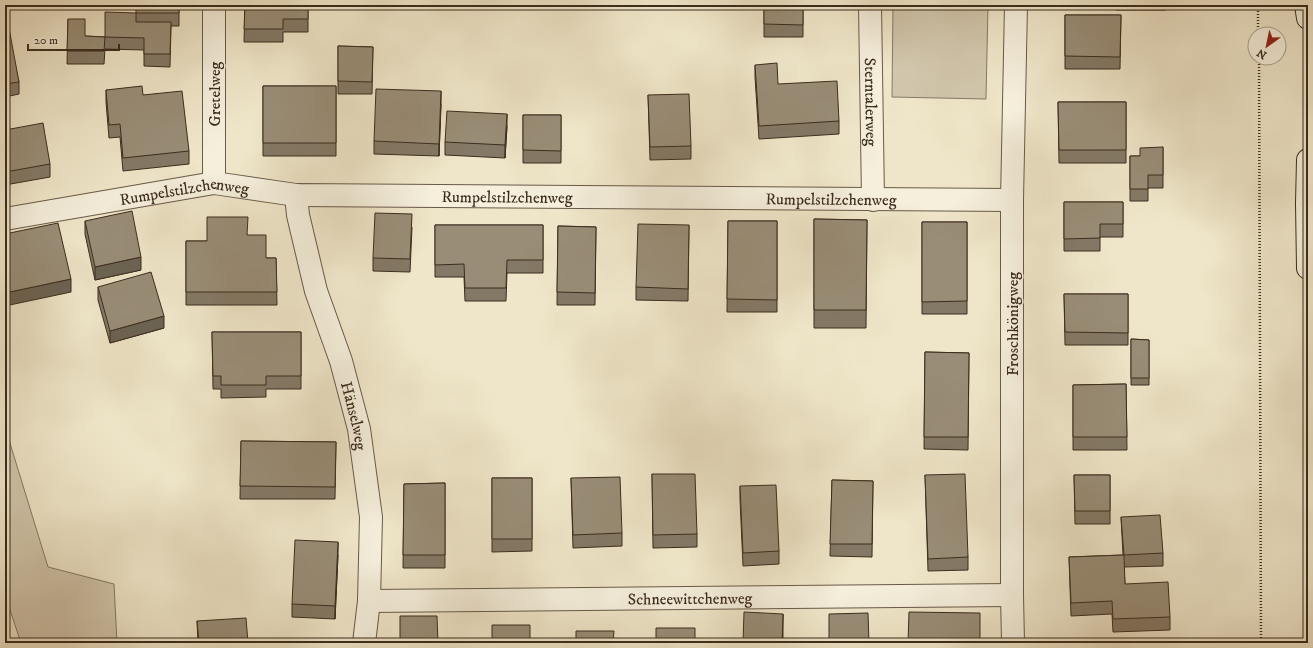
<svg xmlns="http://www.w3.org/2000/svg" width="1313" height="648" font-family="'IM FELL DW Pica',serif">
<style>
.green{fill:#d1c6ac;stroke:#867965}
.lines{fill:none;stroke-linecap:round;stroke-linejoin:round}
.minor-casing{stroke:#695a49;stroke-width:24}
.secondary-casing{stroke:#3c2c1e;stroke-width:24}
.path{stroke:#3c2c1e;stroke-width:2.5;stroke-dasharray:1 2;stroke-linecap:butt}
.minor{stroke:#f5efdc;stroke-width:22}
.secondary{stroke:#f5efdc;stroke-width:22}
.wall{fill:#847966;stroke:#3c2c1e}
.shaded-wall{fill:#6b6353;stroke:#3c2c1e}
.building{fill:#998d77;stroke:#3c2c1e}
.labels{text-anchor:middle;stroke-width:3;stroke-linejoin:round;paint-order:stroke}
.street-label{font-size:16px;fill:#3c2c1e;stroke:#f5efdc}
</style>
<rect width="100%" height="100%" fill="#efe6c9"/>
<filter id="stains"><feTurbulence type="fractalNoise" baseFrequency=".005" numOctaves="4"/><feColorMatrix values="0 0 0 0 .2 0 0 0 0 .09 0 0 0 0 .02 0 0 0 .5 -.17"/></filter>
<radialGradient id="worn" r=".72"><stop offset=".6" stop-color="#630" stop-opacity="0"/><stop offset="1" stop-color="#630" stop-opacity=".3"/></radialGradient>
<path class="green" d="M893 5H988L986 99 892 97Z
M5 427 48 567 114 584 117 643H21L5 595Z"/>
<g class="lines">
<defs>
<g id="minor">
<path d="M214 5V183"/>
<path id="s1" d="M870 5 873 200"/>
<path id="s2" d="M296 195 298 215 316 291 341 361 359 429 371 517 369 601 364 643"/>
<path id="s3" d="M5 219 214 183 296 195 1012 200"/>
<path id="s4" d="M369 601 1012 595"/>
<path d="M1013 643 1012 595V200L1016 5"/>
</g>
<path id="secondary" d="M1306 5 1308 18
M1308 160 1307 203 1308 268"/>
</defs>
<use href="#minor" class="minor-casing"/>
<use href="#secondary" class="secondary-casing"/>
<path class="path" d="M1258 5V34
M1259 58 1261 643"/>
<use href="#minor" class="minor"/>
<use href="#secondary" class="secondary"/>
</g>
<path class="wall" d="M179 5V26H171L170 67 144 66V50L105 49 104 64H67L68 19 85 36 105 37 136 13Z
M245 5H308V32H283V42H244Z
M321 5H357V8L321 6Z
M764 5H838H803V37H764Z
M1116 5H1166V10H1116Z
M1065 15H1121L1120 69H1065Z
M5 23 19 82V94L5 97Z
M338 46 373 47 372 94H338Z
M755 65 778 84 839 121V134L759 139 755 77Z
M263 86H336V156H263Z
M106 90 143 95 189 151V164L123 171 120 137 109 138 106 102Z
M648 95 691 146V159L650 160Z
M1058 102H1126V163H1059Z
M441 104 439 156 374 154V141Z
M523 115H561V163H523Z
M507 126 505 158 445 155V142Z
M5 130 50 164V177L5 185Z
M1163 147V188H1148V201H1130V156H1140Z
M1064 202H1123V237H1100V251H1064Z
M814 219 867 220 866 328H814Z
M85 221 141 270 95 280 85 234Z
M728 221H777V312H727Z
M922 222H967V314H922Z
M435 225H543V273H507L506 301H465L464 277H435Z
M689 225 688 301 636 300V287Z
M558 226 596 227 595 305H557Z
M412 227 410 272 373 271V258Z
M248 235 266 258H276L277 305H186V241H207Z
M98 287 164 328 110 343 98 300Z
M1064 294H1128V345H1065Z
M212 332H301V389H266V397L221 398V389H213Z
M1131 339 1149 340V385H1131Z
M925 352 969 353 968 450 924 449Z
M1126 384 1127 450H1073V385Z
M241 441 336 442 335 499H240Z
M652 474 697 534V547L653 548Z
M925 475 968 557V570L928 571Z
M1074 475H1110V524H1075Z
M492 478H532V551L492 552Z
M571 478 622 533V546L573 548Z
M832 480 873 481 872 557 830 556Z
M445 483V568H403L404 484Z
M740 486 779 551V564L743 566 740 499Z
M1121 517 1163 553V566L1124 567 1125 584 1170 617V630L1113 632 1112 614 1071 616 1069 557 1123 555Z
M338 555 335 619 292 617V604Z
M197 621 248 643H198Z"/>
<path class="shaded-wall" d="M441 91V104L439 156V144Z
M507 114V126L505 158V145Z
M141 257V270L95 280V267Z
M71 279V292L5 306V293Z
M164 316V328L110 343V331Z
M338 542V555L335 619V606Z
M783 614V643H782Z"/>
<path class="building" d="M136 5H179V13H136Z
M245 5H308V19H283V29H244Z
M764 5H803V25L764 24Z
M105 12 136 13V22H171L170 54H144V38L105 37Z
M1065 15H1121L1120 57 1065 56Z
M68 19H85V36L105 37 104 51H67Z
M5 23H8L19 82 5 84Z
M338 46 373 47 372 82 338 81Z
M777 63 778 84 837 81 839 121 759 126 755 65Z
M142 86 143 95 182 91 189 151 123 158 120 124 109 125 106 90Z
M263 86H336V143H263Z
M376 89 441 91 439 144 374 141Z
M689 94 691 146 650 147 648 95Z
M1058 102H1126V150H1059Z
M447 111 507 114 505 145 445 142Z
M523 115H561V151L523 150Z
M43 123 50 164 5 172V130Z
M1163 147V175H1148V189H1130V156H1140V148Z
M1064 202H1123V224H1100V238L1064 239Z
M132 211 141 257 95 267 85 221Z
M375 213 412 214 410 259 373 258Z
M207 217H248L247 235H266V258H276L277 292H186V241H207Z
M814 219 867 220 866 310H814Z
M728 221H777V300L727 299Z
M922 222H967V301L922 302Z
M58 223 71 279 5 293V234Z
M638 224 689 225 688 289 636 287Z
M435 225H543V260H507L506 288H465L464 264 435 265Z
M558 226 596 227 595 293 557 292Z
M151 272 164 316 110 331 98 287Z
M1064 294H1128V333L1065 332Z
M212 332H301V376H266V385H221V376H213Z
M1131 339 1149 340V378H1131Z
M925 352 969 353 968 437H924Z
M1126 384 1127 437H1073V385Z
M241 441 336 442 335 487 240 486Z
M652 474H695L697 534 653 535Z
M965 474 968 557 928 559 925 475Z
M1074 475H1110V511H1075Z
M620 477 622 533 573 535 571 478Z
M492 478H532V539H492Z
M832 480 873 481 872 544H830Z
M445 483V555H403L404 484Z
M776 485 779 551 743 553 740 486Z
M1160 515 1163 553 1124 555 1121 517Z
M295 540 338 542 335 606 292 604Z
M1124 555 1125 584 1168 582 1170 617 1113 619 1112 601 1071 603 1069 557Z
M744 612 783 614 782 643H743Z
M909 612 980 613V643H908Z
M868 613 869 643H829V614Z
M400 616H437L438 643H400Z
M246 618 248 643H199L197 621Z
M492 625H530V643H492Z
M656 628H695V643H656Z
M576 631H614L613 643H576Z"/>
<g class="labels">
<g class="street-label">
<text transform="translate(214 94) rotate(-90)" y="6">Gretelweg</text>
<text dy="6" stroke="none"><textPath href="#s1" startOffset="97">Sterntalerweg</textPath></text>
<text dy="6" stroke="none"><textPath href="#s3" startOffset="182">Rumpelstilzchenweg</textPath></text>
<text dy="6" stroke="none"><textPath href="#s3" startOffset="506">Rumpelstilzchenweg</textPath></text>
<text dy="6" stroke="none"><textPath href="#s3" startOffset="830">Rumpelstilzchenweg</textPath></text>
<text transform="translate(1012 324) rotate(-90)" y="6">Froschkönigweg</text>
<text dy="6" stroke="none"><textPath href="#s2" startOffset="229">Hänselweg</textPath></text>
<text dy="6" stroke="none"><textPath href="#s4" startOffset="321">Schneewittchenweg</textPath></text>
</g>
</g>
<rect width="1313" height="648" fill="none" stroke="#efe6c9" stroke-width="20"/>
<rect x="6" y="6" width="1301" height="636" fill="none" stroke="#3c2c1e" stroke-width="2"/>
<rect x="10" y="10" width="1293" height="628" fill="none" stroke="#3c2c1e"/>
<g transform="translate(1267 46) rotate(213)"><circle r="19" fill="#f5efdc" stroke="#aba190"/>
<path d="M0-3L7 15L0 10L-7 15Z" fill="#8f2418"/>
<text y="-6" font-size="11" font-weight="bold" text-anchor="middle" fill="#3c2c1e">N</text>
</g>
<path d="M28 44v6h91v-6" fill="none" stroke="#3c2c1e" stroke-width="2"/>
<text x="34" y="44" font-size="12" fill="#3c2c1e" stroke="#f5efdc" stroke-width="3" paint-order="stroke">20 m</text>
<rect width="100%" height="100%" filter="url(#stains)"/>
<rect width="100%" height="100%" fill="url(#worn)"/>
</svg>
